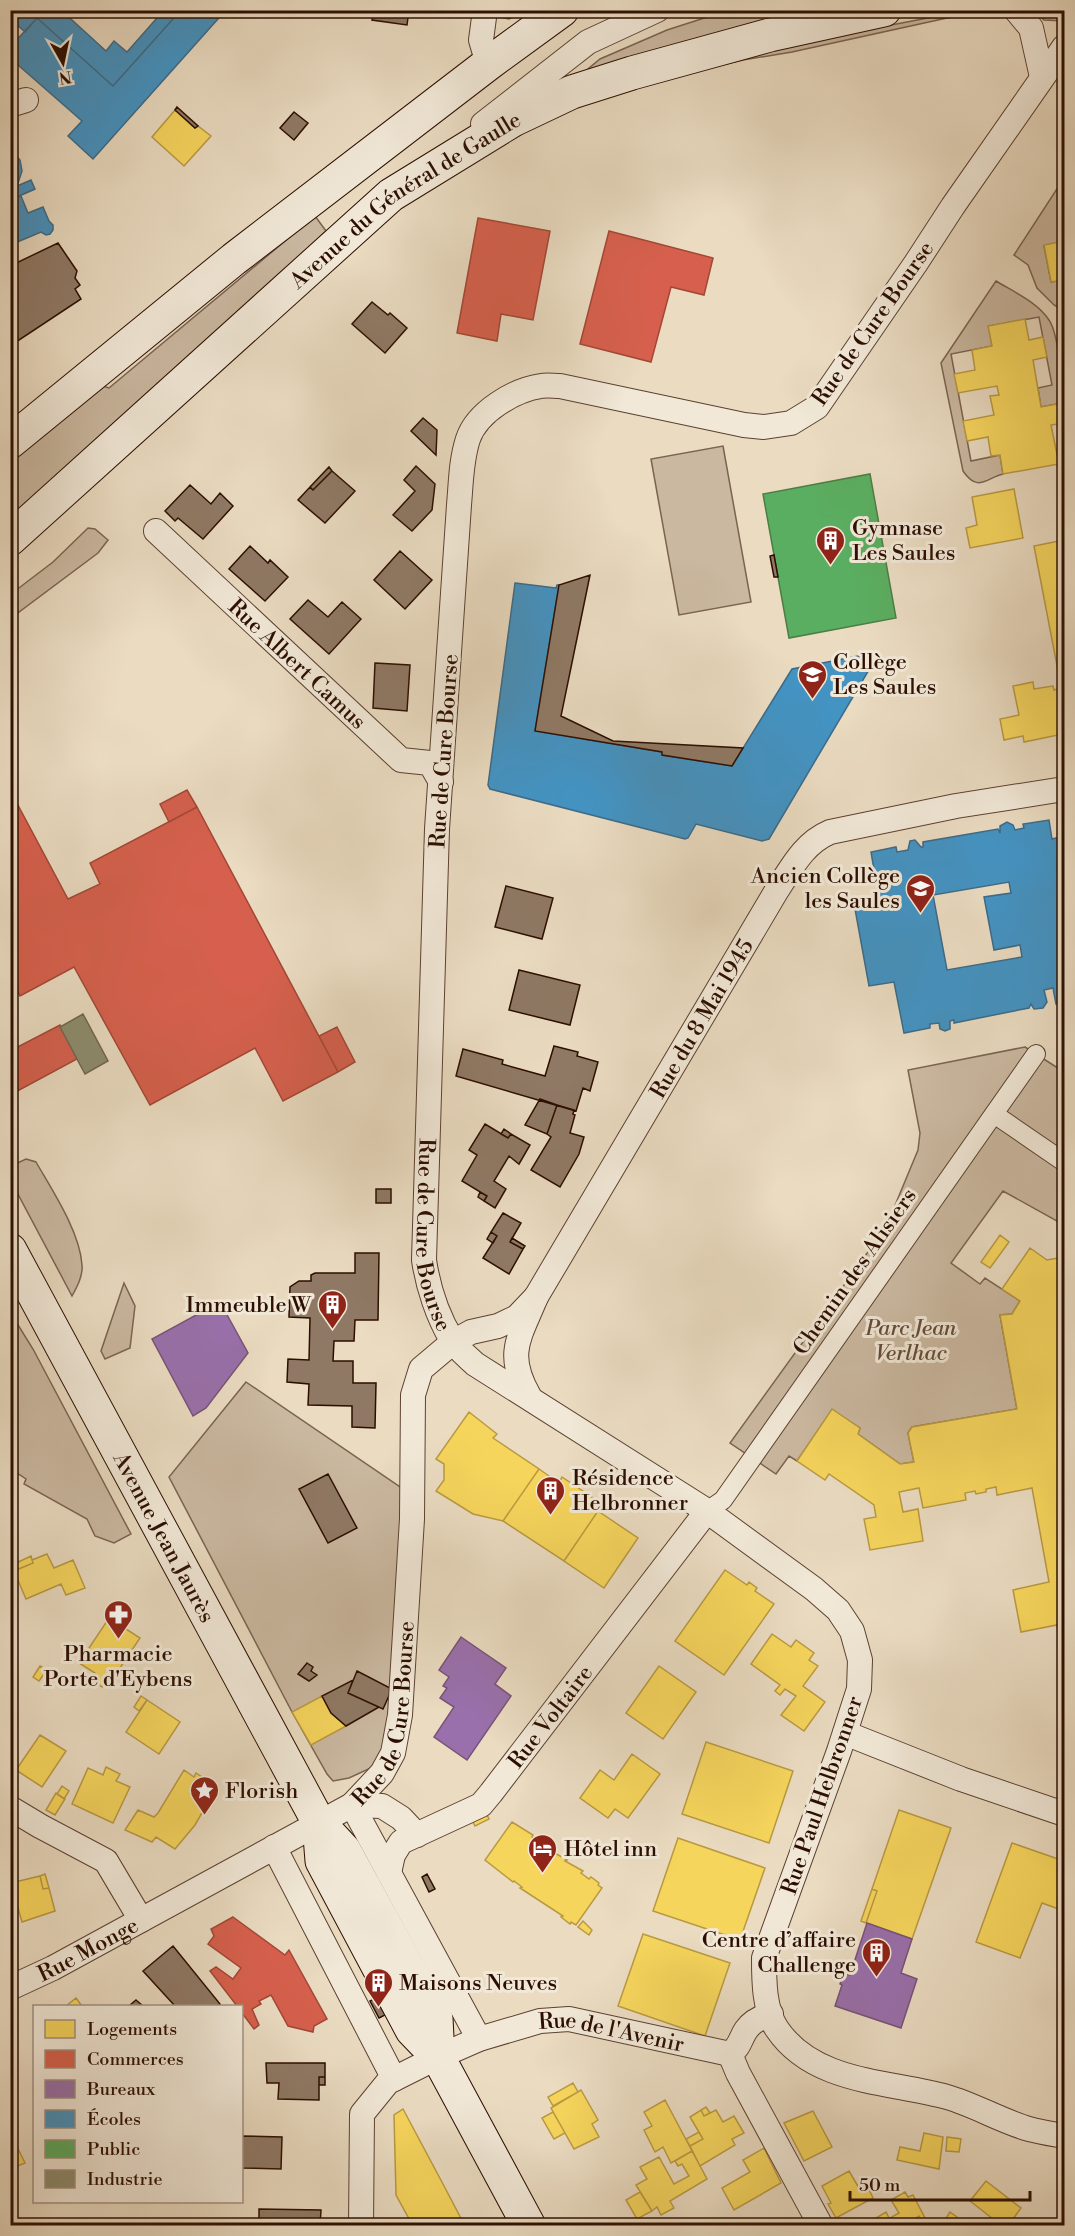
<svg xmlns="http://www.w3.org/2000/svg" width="1075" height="2236" font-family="'Libre Bodoni',serif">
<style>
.green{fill:#cab8a0;stroke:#7b6350;stroke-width:1.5}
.homes{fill:#f6d55c;stroke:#b99941;stroke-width:1.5}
.shops{fill:#d6604d;stroke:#a34736;stroke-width:1.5}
.offices{fill:#9970ab;stroke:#785378;stroke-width:1.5}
.schools{fill:#4393c3;stroke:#3c6b89;stroke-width:1.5;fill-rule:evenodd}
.public{fill:#5aae61;stroke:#4c7e44;stroke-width:1.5}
.industry{fill:#8c8c6e;stroke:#6f664d;stroke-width:1.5}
.building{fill:#8f7965;stroke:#2c0e01;stroke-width:1.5}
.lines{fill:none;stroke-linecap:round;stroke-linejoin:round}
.pedestrian-casing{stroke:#5c4131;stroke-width:20}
.minor-casing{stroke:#5c4131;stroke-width:26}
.secondary-casing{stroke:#2c0e01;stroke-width:35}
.pedestrian{stroke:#f1e8d7;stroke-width:18}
.minor{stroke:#f1e8d7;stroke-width:24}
.secondary{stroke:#f1e8d7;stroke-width:33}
.labels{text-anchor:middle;stroke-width:6;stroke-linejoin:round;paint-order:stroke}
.street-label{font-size:22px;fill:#2c0e01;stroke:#f1e8d7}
.poi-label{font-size:22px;fill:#2c0e01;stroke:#f1e8d7;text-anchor:start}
.park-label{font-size:22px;font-style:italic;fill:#634a39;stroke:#f1e8d7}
</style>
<rect width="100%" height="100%" fill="#eadbc1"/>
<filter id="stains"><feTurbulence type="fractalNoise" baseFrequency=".00333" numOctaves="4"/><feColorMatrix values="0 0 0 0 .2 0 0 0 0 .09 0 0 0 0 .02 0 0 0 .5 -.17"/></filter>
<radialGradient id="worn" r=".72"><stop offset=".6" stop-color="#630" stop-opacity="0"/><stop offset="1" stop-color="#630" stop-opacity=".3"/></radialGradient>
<path class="green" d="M986 10 987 12 947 18 792 52 743 60 659 80 740 54 959 12Z
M498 11V10L525 11 509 19 500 17Z
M726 11H854L587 76 588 69 600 59 667 30Z
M1035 11H1064V21L1044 20Z
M1064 178V227L1061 228 1064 241 1044 246 1051 282 1064 280V311L1054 305 1037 288 1028 265 1014 255Z
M315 216 326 231 268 287 11 518V458L96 384 109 388Z
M996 281C1014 292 1037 302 1049 320 1059 334 1064 394 1064 412L1062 403 1041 407 1038 388 1052 385 1039 317 989 326 992 346 951 354 971 461 1000 455 1003 474C986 478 978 493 963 471L941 363Z
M723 446 751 602 679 615 651 459Z
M88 528 95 529 108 540 98 553 11 618V594L53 562Z
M1025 1047 1064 1072V1225L1003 1191 951 1263 980 1284 985 1278 1020 1301 1012 1314 1000 1315 1017 1409 912 1427 908 1433 914 1462 900 1464 858 1434 860 1428 832 1410 797 1461 789 1456 776 1474 730 1443 886 1227 918 1150 920 1133 908 1070Z
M26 1159 36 1162C52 1190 80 1232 82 1265 83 1276 77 1287 72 1296L11 1181V1166Z
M124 1283 135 1306 130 1348 105 1359 101 1351Z
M10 1312 33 1349 131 1534 114 1543 95 1536 87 1519 24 1484 26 1479 11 1469Z
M246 1382 403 1489 388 1741 373 1767 349 1778 333 1781 327 1774 292 1712 169 1477Z"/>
<path class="homes" d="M175 110 195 128 198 126 211 136 184 166 152 137Z
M1064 227V280L1051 282 1044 245 1064 241 1061 228Z
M1025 319 1029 340 1043 337 1047 357 1033 360 1041 407 1063 403 1064 423 1051 425 1059 464 1003 474 1000 455 991 456 988 437 967 441 963 421 994 415 990 396 999 395 997 386 958 393 954 374 975 370 972 350 992 346 988 326Z
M1014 489 1023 538 970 548 966 528 977 525 972 497Z
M1064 540V670L1058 671 1034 546Z
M1033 682 1034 689 1053 686 1054 690 1064 687V724H1061L1063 734 1024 742 1023 736 1004 740 1000 719 1019 715 1013 686Z
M1000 1235 1009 1242 990 1268 981 1262Z
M1030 1248 1047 1260 1064 1257V1656L1057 1625 1021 1632 1013 1590 1049 1582 1032 1488 997 1495 996 1487 986 1489V1492L976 1494 975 1491 965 1493 966 1500 923 1508 919 1488 899 1492 903 1512 918 1509 923 1541 870 1550 864 1519 876 1517 874 1505 829 1474 825 1480 797 1461 832 1409 860 1428 858 1434 900 1464 914 1462 908 1433 912 1427 1017 1409 1000 1315 1012 1314 1020 1301 1002 1289Z
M469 1412 497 1434 493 1438 539 1469 503 1521 473 1514 436 1491 444 1480V1464L436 1459Z
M539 1469 559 1483 562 1477 605 1506 601 1512 598 1511 564 1561 503 1521Z
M598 1511 638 1538 604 1588 564 1561Z
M47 1554 54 1568 73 1560 85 1588 66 1595 61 1584 26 1599 14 1571 33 1563 32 1560Z
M31 1556 33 1563 14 1571 12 1565Z
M725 1570 747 1585 749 1582 757 1588 755 1591 774 1604 724 1675 675 1641Z
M109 1618 140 1638 110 1683 106 1681 102 1687 91 1679 95 1673 79 1663Z
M772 1634 791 1647 796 1640 814 1653 809 1660 818 1666 803 1686 825 1702 804 1731 781 1715 796 1696 785 1689 780 1695 775 1691 780 1685 751 1664Z
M40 1666 47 1670 39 1681 33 1677Z
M659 1666 696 1692 663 1739 626 1713Z
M1064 1682V1712L1059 1683Z
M141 1696 147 1700 139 1711 134 1707Z
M322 1696 331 1713 346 1726 311 1745 292 1712Z
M147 1700 180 1722 159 1754 126 1732Z
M40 1735 66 1751 42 1787 16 1770Z
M706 1742 793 1771 769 1843 682 1814Z
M632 1754 660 1774 628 1818 615 1809 608 1818 580 1798 600 1770 614 1780Z
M106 1767 120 1774 116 1781 130 1787 113 1823 72 1804 88 1768 103 1775Z
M184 1770 194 1777 196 1773 217 1787 195 1825 175 1849 156 1837 152 1842 125 1830 138 1810 154 1817 158 1813Z
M62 1786 69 1791 64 1799 57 1794Z
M56 1793 65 1799 55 1815 46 1810Z
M899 1810 951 1828 912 1939 866 1923 877 1891 872 1889Z
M486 1813 489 1819 475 1826 472 1820Z
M512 1822 533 1835 532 1837 537 1840 538 1839 549 1849 550 1847 554 1851 553 1852 567 1860 565 1861 583 1871 581 1873 589 1879 591 1877 599 1883 598 1885 602 1888 576 1925 571 1922 570 1924 561 1917 563 1916 520 1888 522 1887 514 1881 513 1882 485 1860Z
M678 1838 765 1868 740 1940 653 1911Z
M1012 1843 1064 1861V1911L1042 1903 1020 1958 976 1942Z
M45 1874 49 1888 43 1889 40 1876Z
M40 1876 43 1889 49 1888 55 1911 22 1922 11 1883Z
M872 1889 877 1891 866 1923 861 1921Z
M583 1921 592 1930 589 1935 578 1927Z
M643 1934 730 1963 705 2036 618 2006Z
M76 1998 82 2006H66Z
M573 2083 578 2092 553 2106 548 2097Z
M581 2090 598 2120 592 2124 599 2137 574 2149 551 2108Z
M665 2100 692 2151 671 2163 663 2147 655 2152 644 2130 652 2126 644 2112Z
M706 2107 710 2113 704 2116 701 2110Z
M403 2109 443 2184 465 2226H413L396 2195 394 2115Z
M701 2110 704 2116 716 2110 723 2122 734 2116 744 2133 732 2139 735 2145 700 2166 690 2146 703 2139 690 2117Z
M813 2111 832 2147 804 2161 784 2123Z
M553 2112 565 2133 554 2139 542 2118Z
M10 2132 25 2163 10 2169Z
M699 2132 703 2139 690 2146 686 2139Z
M924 2133 943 2137 939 2169 897 2160 900 2147 920 2151Z
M947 2137 961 2139 959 2152 946 2151Z
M764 2148 781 2183 734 2210 722 2188 750 2172 743 2160Z
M692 2151 707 2179 670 2201 674 2208 661 2215 657 2207 652 2211 636 2185 647 2179 640 2167 659 2157 674 2184 689 2176 682 2164 678 2166 675 2161Z
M849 2171 859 2188 867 2185 873 2198 836 2218 828 2204 831 2203 822 2186Z
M986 2181 1021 2208 1008 2226H1002L970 2201Z
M640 2192 652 2211 637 2219 626 2200Z
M905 2192 908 2197 913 2195 926 2220 922 2222 919 2216 911 2221 914 2226H876L899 2213 891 2200Z
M886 2212 889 2218 873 2226 871 2221Z
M950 2212 961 2220 957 2226H941Z
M809 2215 814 2226H789Z
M869 2220 873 2226H861L860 2225Z"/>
<path class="shops" d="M478 218 550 231 533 320 501 314 497 341 457 333Z
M609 231 713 258 704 295 671 287 651 362 580 344Z
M187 790 197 807 169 822 160 804Z
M10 794H12L68 899 100 884 90 863 197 807 338 1072 283 1101 255 1048 150 1105 74 967 20 996 10 976Z
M60 1025 77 1059 10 1095V1051Z
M337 1027 355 1062 338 1072 319 1036Z
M233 1917 285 1955 289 1950 327 2019 314 2026 313 2032 288 2026 271 1995 259 2001 261 2004 252 2009 259 2025 254 2029 242 2013V2006H237L210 1971 216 1967 233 1979 241 1968 208 1944 214 1936 211 1929Z"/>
<path class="offices" d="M220 1302 248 1353 206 1408 193 1416 152 1339Z
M461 1637 506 1668 495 1684 511 1696 467 1760 434 1737 454 1707 440 1698 447 1688 443 1686 449 1677 439 1670Z
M867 1923 912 1939 901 1973 917 1979 901 2028 835 2006 842 1985 840 1984 844 1973 850 1975Z"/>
<path class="schools" d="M26 10H61L106 51 114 41 127 52 164 10H181L113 86 37 18 25 32 15 23Z
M181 10H226L93 159 68 136 82 121 10 58V47L37 18 113 86Z
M10 149 20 160 22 171 17 186 10 189Z
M31 180 35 189 10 200V189Z
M21 196 28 213 43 207 49 221 53 225V230L50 234 46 235 41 232 10 245V200Z
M515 583 556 588 557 585H559L535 731 662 752V755L732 766 792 669 863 655 869 662 870 668 769 839 762 841 696 824 688 838 685 839 490 789 488 785Z
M1049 820 1052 839 1064 836V1002L1056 1004 1053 988 1044 990 1047 1002 1043 1008 1034 1009 1031 1004 1029 1008 954 1023V1020L950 1021V1029L945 1031 940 1029 939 1023 930 1024V1028L904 1033 894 982 869 986 855 909 880 904 871 852 896 847 897 852 908 850 910 841 915 840 921 847H923V842L998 829 1000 833V826L1007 822 1013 825 1015 830 1024 828 1023 824ZM1009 882 1011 893 984 897 994 950 1020 945 1022 957 947 970 933 895Z"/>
<path class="public" d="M870 474 896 618 789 638 763 494Z"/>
<path class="industry" d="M83 1014 108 1061 85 1074 60 1027Z"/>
<path class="building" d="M374 10H409L407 25 372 20Z
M177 107 198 126 195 128 175 110Z
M294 112 308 123 294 140 280 128Z
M58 243 77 271 75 278 80 285 75 289 81 299 13 344 10 341V266Z
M372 302 388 315 390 313 407 328 385 353 352 324Z
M423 418 437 430 436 455 411 431Z
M416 466 435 484 432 510 412 531 393 515 415 491 404 480Z
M329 467 332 471 313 490 310 487Z
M332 471 355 491 325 523 298 500 310 487 313 490Z
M190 485 211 504 220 493 233 506 203 539 178 518 175 521 165 511Z
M250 546 268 563 270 560 288 577 265 601 229 569Z
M400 551 432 580 405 609 374 580Z
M774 555 778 577H774L770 556Z
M590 575 561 716 613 741 743 748 732 766 662 755V752L535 731 559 585Z
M308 600 328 617 342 602 361 619 329 654 290 619Z
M375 663 410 665 407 711 373 708Z
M506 886 553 898 542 939 495 927Z
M519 970 580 985 570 1025 509 1010Z
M554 1046 578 1052 577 1056 598 1062 590 1091 583 1088 576 1111 456 1076 463 1049 503 1060 502 1064 545 1076Z
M540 1099 557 1105 547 1134 525 1125Z
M557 1105 574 1110 573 1114 575 1115 570 1133 584 1137 579 1154 560 1187 531 1170 551 1137 547 1134Z
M485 1124 508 1138 511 1134 530 1145 519 1164 509 1156 494 1181 506 1189 495 1208 484 1201 487 1196 462 1181 477 1155 469 1150Z
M504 1129 511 1134 508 1138 501 1134Z
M376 1189H391V1203H376Z
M480 1192 487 1196 484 1201 478 1197Z
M503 1213 521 1223 510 1242 523 1249 509 1274 483 1258 497 1236 491 1232Z
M491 1232 497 1236 493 1243 487 1239Z
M512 1238 525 1246 523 1249 510 1242Z
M355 1253H379L378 1320H355L354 1341H334L333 1361H353V1383H376L375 1428 352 1427V1406L308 1405 309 1384 287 1382 288 1359 309 1360 310 1318 289 1317 290 1287 299 1281H311V1275L315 1273H355Z
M328 1474 357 1528 328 1543 299 1489Z
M307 1663 313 1667 311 1671 317 1675 309 1681 298 1674Z
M357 1671 392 1689 383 1709 348 1693Z
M353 1680 348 1693 379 1707 346 1726 331 1713 322 1696Z
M427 1874 435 1889 429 1892 422 1877Z
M173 1946 220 2004 217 2006H175L143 1971Z
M376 1998 385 2015 379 2018 370 2001Z
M136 2000 143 2006H129Z
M266 2063H325V2077H319V2100L278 2099 279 2083H267Z
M319 2077H325V2085H319Z
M242 2136 282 2137 281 2169 242 2168Z
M259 2209 321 2210 320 2226H259Z"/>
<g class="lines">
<defs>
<path id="pedestrian" d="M994 1114 1064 1162
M707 1511 723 1500 1036 1054"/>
<g id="minor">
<path d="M485 10 481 40 488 64"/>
<path d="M1016 10 1031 28 1042 77"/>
<path id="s1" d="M1064 47 953 206 916 263 817 407 791 423 764 427 744 425 560 386C554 386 547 385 541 386 514 390 477 412 468 439 461 460 461 483 459 505L437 829 424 1260C428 1287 438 1317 452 1340 457 1349 468 1357 475 1364L707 1511 814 1589 838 1610 852 1631 860 1660 859 1689 839 1751 764 1958C764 1980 764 2010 777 2029 814 2084 890 2081 947 2097 975 2105 1001 2121 1029 2129 1040 2132 1053 2134 1064 2136"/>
<path d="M10 105 26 100"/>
<path d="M483 124 588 42 657 10"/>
<path id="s2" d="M156 531 401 760 430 763 441 782"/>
<path id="s3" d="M529 1396C505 1354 519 1338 536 1297L777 890C792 867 804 843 830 832L956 806 1064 789"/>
<path d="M845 1733 961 1779 1064 1814"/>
<path d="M352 1805 479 2039"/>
<path d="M352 1805 382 1806 401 1818 417 1835"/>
<path d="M10 1808 40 1826 106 1861 141 1920"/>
<path d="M274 1847 394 2079"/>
<path id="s4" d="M389 1873 393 1855 401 1842 481 1805 491 1793 707 1511"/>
<path id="s5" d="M10 1988 53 1968 352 1805 382 1773 393 1753 400 1715 412 1519 413 1395 421 1369 453 1342 471 1332 498 1326 517 1317 536 1297"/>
<path d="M730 2054 738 2073 821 2226"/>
<path id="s6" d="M361 2226 362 2114 388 2082 438 2057 479 2039 540 2021 569 2019 730 2054C740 2047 740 2039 746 2030 752 2021 761 2017 771 2014"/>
</g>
<g id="secondary">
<path d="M10 442 234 259 488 64 562 10"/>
<path id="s7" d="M10 539 391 195 513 120 572 92 632 73 770 35 884 10"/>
<path id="s8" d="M10 1250 319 1823 344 1850 436 2018 438 2057"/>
<path d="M319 1823 322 1861 412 2030 438 2057 529 2226"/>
</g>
</defs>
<use href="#pedestrian" class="pedestrian-casing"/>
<use href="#minor" class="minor-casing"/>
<use href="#secondary" class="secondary-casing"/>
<use href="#pedestrian" class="pedestrian"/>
<use href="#minor" class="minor"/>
<use href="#secondary" class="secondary"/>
</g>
<defs>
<symbol id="building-pin" viewBox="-11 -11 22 30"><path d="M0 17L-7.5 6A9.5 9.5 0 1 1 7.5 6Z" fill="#8f2418" stroke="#f1e8d7"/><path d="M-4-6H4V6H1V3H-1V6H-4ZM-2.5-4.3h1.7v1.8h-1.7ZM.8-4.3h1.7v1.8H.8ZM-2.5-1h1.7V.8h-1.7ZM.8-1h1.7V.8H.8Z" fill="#fff"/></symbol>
<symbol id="school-pin" viewBox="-11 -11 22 30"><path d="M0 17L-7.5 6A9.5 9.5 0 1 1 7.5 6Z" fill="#8f2418" stroke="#f1e8d7"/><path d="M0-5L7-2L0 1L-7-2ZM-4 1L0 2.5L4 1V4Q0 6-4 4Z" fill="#fff"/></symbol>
<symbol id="pharmacy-pin" viewBox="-11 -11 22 30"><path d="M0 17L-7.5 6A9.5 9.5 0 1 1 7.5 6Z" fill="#8f2418" stroke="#f1e8d7"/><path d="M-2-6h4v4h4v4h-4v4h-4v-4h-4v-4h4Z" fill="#fff"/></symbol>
<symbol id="sight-pin" viewBox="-11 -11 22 30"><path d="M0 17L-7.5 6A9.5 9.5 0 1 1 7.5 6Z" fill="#8f2418" stroke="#f1e8d7"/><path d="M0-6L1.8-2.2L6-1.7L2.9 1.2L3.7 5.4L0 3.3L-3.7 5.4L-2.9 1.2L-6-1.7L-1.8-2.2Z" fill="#fff"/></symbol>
<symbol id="hotel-pin" viewBox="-11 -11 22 30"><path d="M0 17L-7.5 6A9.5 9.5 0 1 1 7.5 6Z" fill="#8f2418" stroke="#f1e8d7"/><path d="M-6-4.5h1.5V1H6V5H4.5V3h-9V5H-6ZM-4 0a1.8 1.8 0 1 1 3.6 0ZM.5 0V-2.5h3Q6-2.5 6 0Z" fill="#fff"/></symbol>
</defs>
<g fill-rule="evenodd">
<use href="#building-pin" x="814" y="524" width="33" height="45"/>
<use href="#school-pin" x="796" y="658" width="33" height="45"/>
<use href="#school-pin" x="904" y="872" width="33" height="45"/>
<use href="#building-pin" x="316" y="1288" width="33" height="45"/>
<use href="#building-pin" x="534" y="1474" width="33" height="45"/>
<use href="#pharmacy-pin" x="102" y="1598" width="33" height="45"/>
<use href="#sight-pin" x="188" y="1774" width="33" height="45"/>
<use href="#hotel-pin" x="526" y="1832" width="33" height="45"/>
<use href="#building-pin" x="860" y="1936" width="33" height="45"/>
<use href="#building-pin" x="362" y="1966" width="33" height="45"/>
</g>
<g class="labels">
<g class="street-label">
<text dy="8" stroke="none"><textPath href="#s7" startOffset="522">Avenue du Général de Gaulle</textPath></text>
<text transform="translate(872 323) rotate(-55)" y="8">Rue de Cure Bourse</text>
<text dy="8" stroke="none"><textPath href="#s2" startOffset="194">Rue Albert Camus</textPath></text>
<text transform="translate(443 751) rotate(-86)" y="8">Rue de Cure Bourse</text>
<text dy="8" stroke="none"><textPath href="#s3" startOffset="429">Rue du 8 Mai 1945</textPath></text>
<text dy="8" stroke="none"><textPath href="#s1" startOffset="1614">Rue de Cure Bourse</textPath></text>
<text transform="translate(854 1271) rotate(-55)" y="8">Chemin des Alisiers</text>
<text dy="8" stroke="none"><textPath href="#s8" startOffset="326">Avenue Jean Jaurès</textPath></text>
<text dy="8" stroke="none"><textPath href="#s5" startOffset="490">Rue de Cure Bourse</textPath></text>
<text dy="8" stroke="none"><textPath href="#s4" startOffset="234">Rue Voltaire</textPath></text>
<text transform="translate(821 1795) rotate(-71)" y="8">Rue Paul Helbronner</text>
<text dy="8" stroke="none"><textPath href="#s5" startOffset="87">Rue Monge</textPath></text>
<text dy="8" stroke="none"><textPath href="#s6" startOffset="390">Rue de l'Avenir</textPath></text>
</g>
<g class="poi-label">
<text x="852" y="535">Gymnase<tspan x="852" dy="25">Les Saules</tspan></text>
<text x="833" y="669">Collège<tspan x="833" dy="25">Les Saules</tspan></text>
<text x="900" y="883" text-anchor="end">Ancien Collège<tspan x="900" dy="25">les Saules</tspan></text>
<text x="311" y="1312" text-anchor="end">Immeuble W</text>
<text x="572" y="1485">Résidence<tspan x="572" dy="25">Helbronner</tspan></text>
<text x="118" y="1661" text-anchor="middle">Pharmacie<tspan x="118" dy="25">Porte d'Eybens</tspan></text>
<text x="225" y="1798">Florish</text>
<text x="564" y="1856">Hôtel inn</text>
<text x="856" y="1947" text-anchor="end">Centre d’affaire<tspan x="856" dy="25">Challenge</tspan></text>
<text x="399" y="1990">Maisons Neuves</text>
</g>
<g class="park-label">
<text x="911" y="1335">Parc Jean<tspan x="911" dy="25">Verlhac</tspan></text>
</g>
</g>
<rect width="1075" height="2236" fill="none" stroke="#eadbc1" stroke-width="36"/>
<rect x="12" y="12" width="1051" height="2212" fill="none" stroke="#2c0e01" stroke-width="3"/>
<rect x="18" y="18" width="1039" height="2200" fill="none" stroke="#2c0e01" stroke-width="1.5"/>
<rect x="33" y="2005" width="210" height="198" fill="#f1e8d7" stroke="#a29181" stroke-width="1.5"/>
<rect x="45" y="2020" width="30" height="18" fill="#f6d55c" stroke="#a29181" stroke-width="1.5"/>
<text x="87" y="2035" font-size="18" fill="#2c0e01">Logements</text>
<rect x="45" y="2050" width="30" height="18" fill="#d6604d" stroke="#a29181" stroke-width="1.5"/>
<text x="87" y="2065" font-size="18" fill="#2c0e01">Commerces</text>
<rect x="45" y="2080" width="30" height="18" fill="#9970ab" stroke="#a29181" stroke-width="1.5"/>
<text x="87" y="2095" font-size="18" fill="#2c0e01">Bureaux</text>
<rect x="45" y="2110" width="30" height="18" fill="#4393c3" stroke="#a29181" stroke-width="1.5"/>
<text x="87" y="2125" font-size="18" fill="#2c0e01">Écoles</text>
<rect x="45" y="2140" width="30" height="18" fill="#5aae61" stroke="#a29181" stroke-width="1.5"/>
<text x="87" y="2155" font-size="18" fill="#2c0e01">Public</text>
<rect x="45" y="2170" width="30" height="18" fill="#8c8c6e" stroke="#a29181" stroke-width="1.5"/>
<text x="87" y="2185" font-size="18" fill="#2c0e01">Industrie</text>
<g transform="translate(63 63) rotate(171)" stroke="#f1e8d7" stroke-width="4.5" paint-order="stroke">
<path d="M0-4.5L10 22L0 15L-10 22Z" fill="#2c0e01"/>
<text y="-9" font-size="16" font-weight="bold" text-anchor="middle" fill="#2c0e01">N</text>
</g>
<path d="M850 2191v9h180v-9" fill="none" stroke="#2c0e01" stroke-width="3"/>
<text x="859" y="2191" font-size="18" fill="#2c0e01" stroke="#f1e8d7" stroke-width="4.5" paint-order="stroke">50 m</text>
<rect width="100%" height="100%" filter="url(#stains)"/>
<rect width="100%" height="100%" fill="url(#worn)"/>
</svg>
